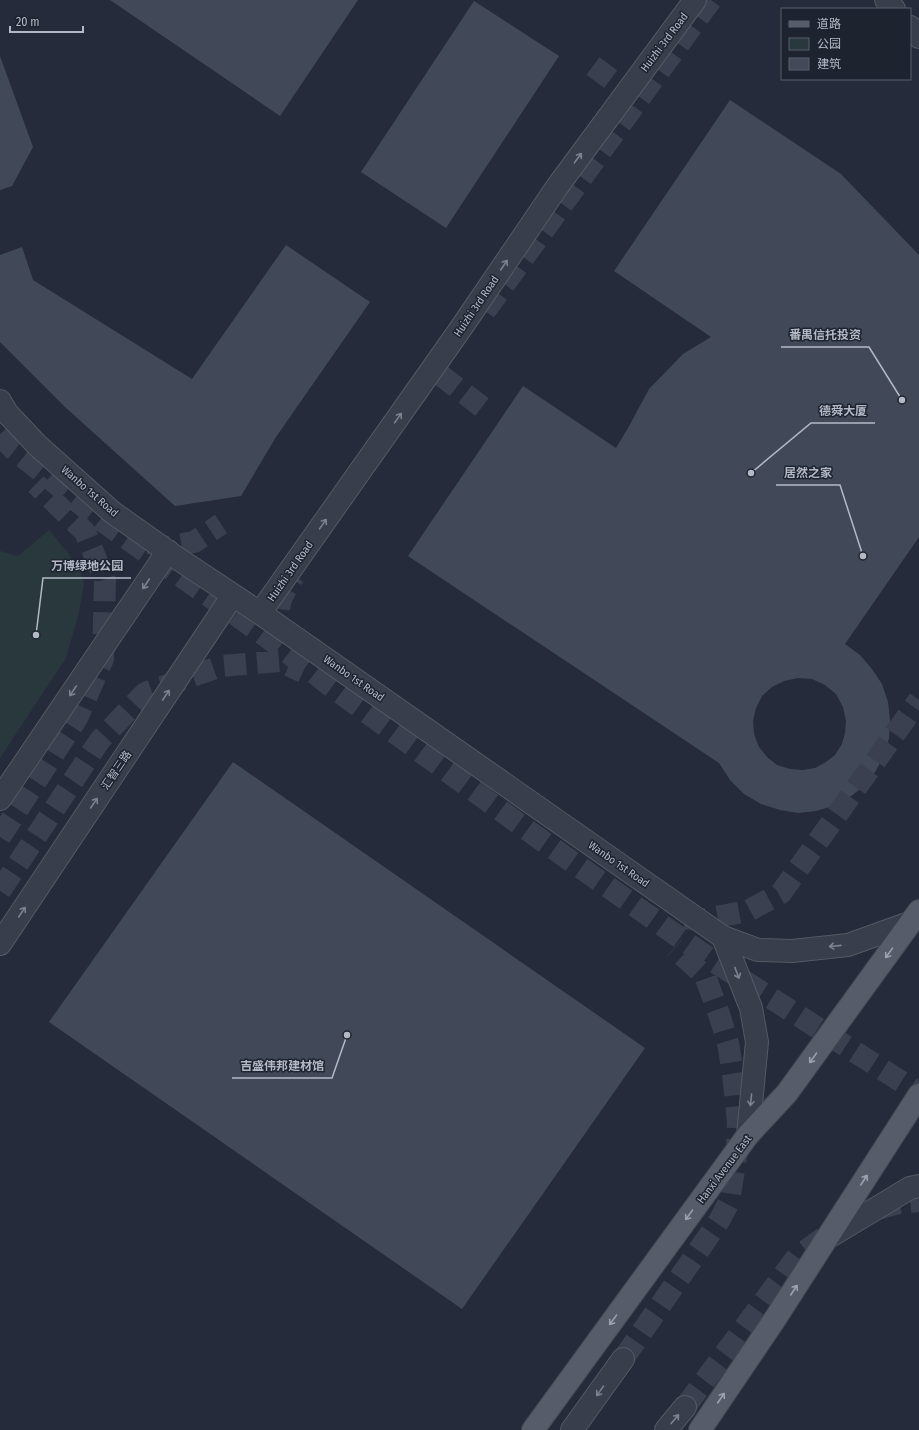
<svg xmlns="http://www.w3.org/2000/svg" width="919" height="1430" font-family="'Fira Sans Condensed','Noto Sans SC',sans-serif">
<style>
.green{fill:#28383c}
.building{fill:#414959;fill-rule:evenodd}
.lines{fill:none;stroke-linecap:round;stroke-linejoin:round}
.minor-tunnel{stroke:#3a404f;stroke-width:22;stroke-dasharray:22 11;stroke-linecap:butt}
.minor-casing{stroke:#545966;stroke-width:24}
.major-casing{stroke:#424754;stroke-width:24}
.minor{stroke:#383e4b;stroke-width:22}
.major{stroke:#575c6b;stroke-width:22}
.oneway{stroke:#7c828f}
.oneway2{stroke:#9da2af}
.labels{text-anchor:middle;stroke-width:3;stroke-linejoin:round;paint-order:stroke}
.street-label{font-size:11px;fill:#b4b9c6;stroke:#1e2330}
.leader{fill:none;stroke:#b4b9c6;stroke-width:1.5}
.callout-dot{fill:#b4b9c6;stroke:#1e2330;stroke-width:1.5}
.callout-label{font-size:12px;text-anchor:middle;font-weight:bold;fill:#b4b9c6;stroke:#1e2330;stroke-width:3;stroke-linejoin:round;paint-order:stroke}
</style>
<rect width="100%" height="100%" fill="#252b3a"/>
<path class="green" d="M49 530 68 553 80 569 84 584 79 612 66 658 0 758V551L18 556Z"/>
<path class="building" d="M110 0H358L280 116Z
M474 1 559 56 446 228 361 172Z
M0 56 33 147 12 186 0 190Z
M730 100 841 174 919 255V537L845 644 860 655 872 669 882 684 888 702 890 720 889 738 884 756 875 772 864 786 850 797 833 806 816 811 798 813 780 810 761 804 744 794 730 780 719 763 408 556 523 386 616 448 628 428 649 389 683 354 711 337 614 271ZM798 678 812 679 825 685 836 694 843 707 846 721 845 733 842 744 835 755 826 762 815 768 803 770 790 769 777 765 767 757 759 747 754 734 753 721 756 708 762 696 772 687 784 681Z
M286 245 370 302 276 437 241 496 175 506 65 407 0 342V255L22 247 33 280 192 379Z
M233 762 645 1048 462 1309 49 1022Z"/>
<g class="lines">
<path class="minor-tunnel" d="M593 66 638 99
M485 311 711 0
M439 374 482 407
M0 434 13 449C44 473 74 500 105 523 180 577 256 626 328 684L530 832 710 959 919 1093
M149 543 167 547 194 542 221 524
M284 641C276 631 277 606 283 595 286 589 290 582 294 576
M0 837 77 718 103 659 105 581 85 532 36 484
M0 891 100 740 145 693 221 666 279 661 303 672
M685 918 700 920 748 911 781 893 919 700
M878 1209 899 1203 919 1201
M623 1359 719 1221 729 1202 737 1150 738 1122 733 1074 728 1043 719 1014 705 976 674 948
M685 1407 797 1257 830 1233"/>
<defs>
<path id="minor" d="M886 0 894 9
M910 27 919 37
M0 401 7 413 37 445 112 512 177 558 260 613 723 937 758 950 792 951 848 945 912 922
M260 613 459 331 557 187 695 0
M0 799 168 551
M723 937 751 1008 757 1042 748 1135
M0 944 233 595
M827 1238 910 1188 919 1186
M572 1430 623 1359
M666 1430 685 1407"/>
<path id="major" d="M533 1430 748 1135 787 1093 919 911
M700 1430 775 1319 919 1095"/>
</defs>
<use href="#minor" class="minor-casing"/>
<use href="#major" class="major-casing"/>
<use href="#minor" class="minor"/>
<use href="#major" class="major"/>
</g>
<defs><path id="oneway-shaft" d="M-6 0H5M1.5-3L5.5 0L1.5 3" fill="none" stroke-width="1.6" stroke-linecap="round" stroke-linejoin="round"/></defs>
<g class="oneway">
<use href="#oneway-shaft" transform="translate(578 158) rotate(-53)"/>
<use href="#oneway-shaft" transform="translate(504 265) rotate(-56)"/>
<use href="#oneway-shaft" transform="translate(398 418) rotate(-55)"/>
<use href="#oneway-shaft" transform="translate(323 524) rotate(-55)"/>
<use href="#oneway-shaft" transform="translate(146 584) rotate(124)"/>
<use href="#oneway-shaft" transform="translate(73 691) rotate(124)"/>
<use href="#oneway-shaft" transform="translate(166 695) rotate(-56)"/>
<use href="#oneway-shaft" transform="translate(94 803) rotate(-56)"/>
<use href="#oneway-shaft" transform="translate(22 912) rotate(-56)"/>
<use href="#oneway-shaft" transform="translate(835 946) rotate(174)"/>
<use href="#oneway-shaft" transform="translate(737 973) rotate(69)"/>
<use href="#oneway-shaft" transform="translate(751 1100) rotate(96)"/>
<use href="#oneway-shaft" transform="translate(600 1391) rotate(125)"/>
<use href="#oneway-shaft" transform="translate(675 1419) rotate(-50)"/>
</g>
<g class="oneway2">
<use href="#oneway-shaft" transform="translate(889 953) rotate(126)"/>
<use href="#oneway-shaft" transform="translate(813 1058) rotate(126)"/>
<use href="#oneway-shaft" transform="translate(864 1180) rotate(-57)"/>
<use href="#oneway-shaft" transform="translate(689 1215) rotate(126)"/>
<use href="#oneway-shaft" transform="translate(794 1290) rotate(-57)"/>
<use href="#oneway-shaft" transform="translate(613 1320) rotate(126)"/>
<use href="#oneway-shaft" transform="translate(721 1398) rotate(-56)"/>
</g>
<g class="labels">
<g class="street-label">
<text transform="translate(664 42) rotate(-53)" y="4">Huizhi 3rd Road</text>
<text transform="translate(476 306) rotate(-56)" y="4">Huizhi 3rd Road</text>
<text transform="translate(90 491) rotate(41)" y="4">Wanbo 1st Road</text>
<text transform="translate(290 571) rotate(-55)" y="4">Huizhi 3rd Road</text>
<text transform="translate(354 678) rotate(35)" y="4">Wanbo 1st Road</text>
<text transform="translate(116 770) rotate(-56)" y="4">汇智三路</text>
<text transform="translate(619 864) rotate(35)" y="4">Wanbo 1st Road</text>
<text transform="translate(724 1169) rotate(-53)" y="4">Hanxi Avenue East</text>
</g>
</g>
<path class="leader" d="M902 400L869 347H781M751 473L811 423H875M863 556L840 485H776M36 635L43 578H131M347 1035L332 1078H232"/>
<g class="callout-dot">
<circle cx="902" cy="400" r="4"/>
<circle cx="751" cy="473" r="4"/>
<circle cx="863" cy="556" r="4"/>
<circle cx="36" cy="635" r="4"/>
<circle cx="347" cy="1035" r="4"/>
</g>
<g class="callout-label">
<text x="825" y="339">番禺信托投资</text>
<text x="843" y="415">德舜大厦</text>
<text x="808" y="477">居然之家</text>
<text x="87" y="570">万博绿地公园</text>
<text x="282" y="1070">吉盛伟邦建材馆</text>
</g>
<rect x="781" y="8" width="130" height="72" fill="#1e2330" stroke="#5a5f6c"/>
<rect x="789" y="21" width="20" height="6" fill="#575c6b" stroke="#5a5f6c"/>
<text x="817" y="28" font-size="12" fill="#b4b9c6">道路</text>
<rect x="789" y="38" width="20" height="12" fill="#28383c" stroke="#5a5f6c"/>
<text x="817" y="48" font-size="12" fill="#b4b9c6">公园</text>
<rect x="789" y="58" width="20" height="12" fill="#414959" stroke="#5a5f6c"/>
<text x="817" y="68" font-size="12" fill="#b4b9c6">建筑</text>
<path d="M10 26v6h73v-6" fill="none" stroke="#b4b9c6" stroke-width="2"/>
<text x="16" y="26" font-size="12" fill="#b4b9c6" stroke="#1e2330" stroke-width="3" paint-order="stroke">20 m</text>
</svg>
